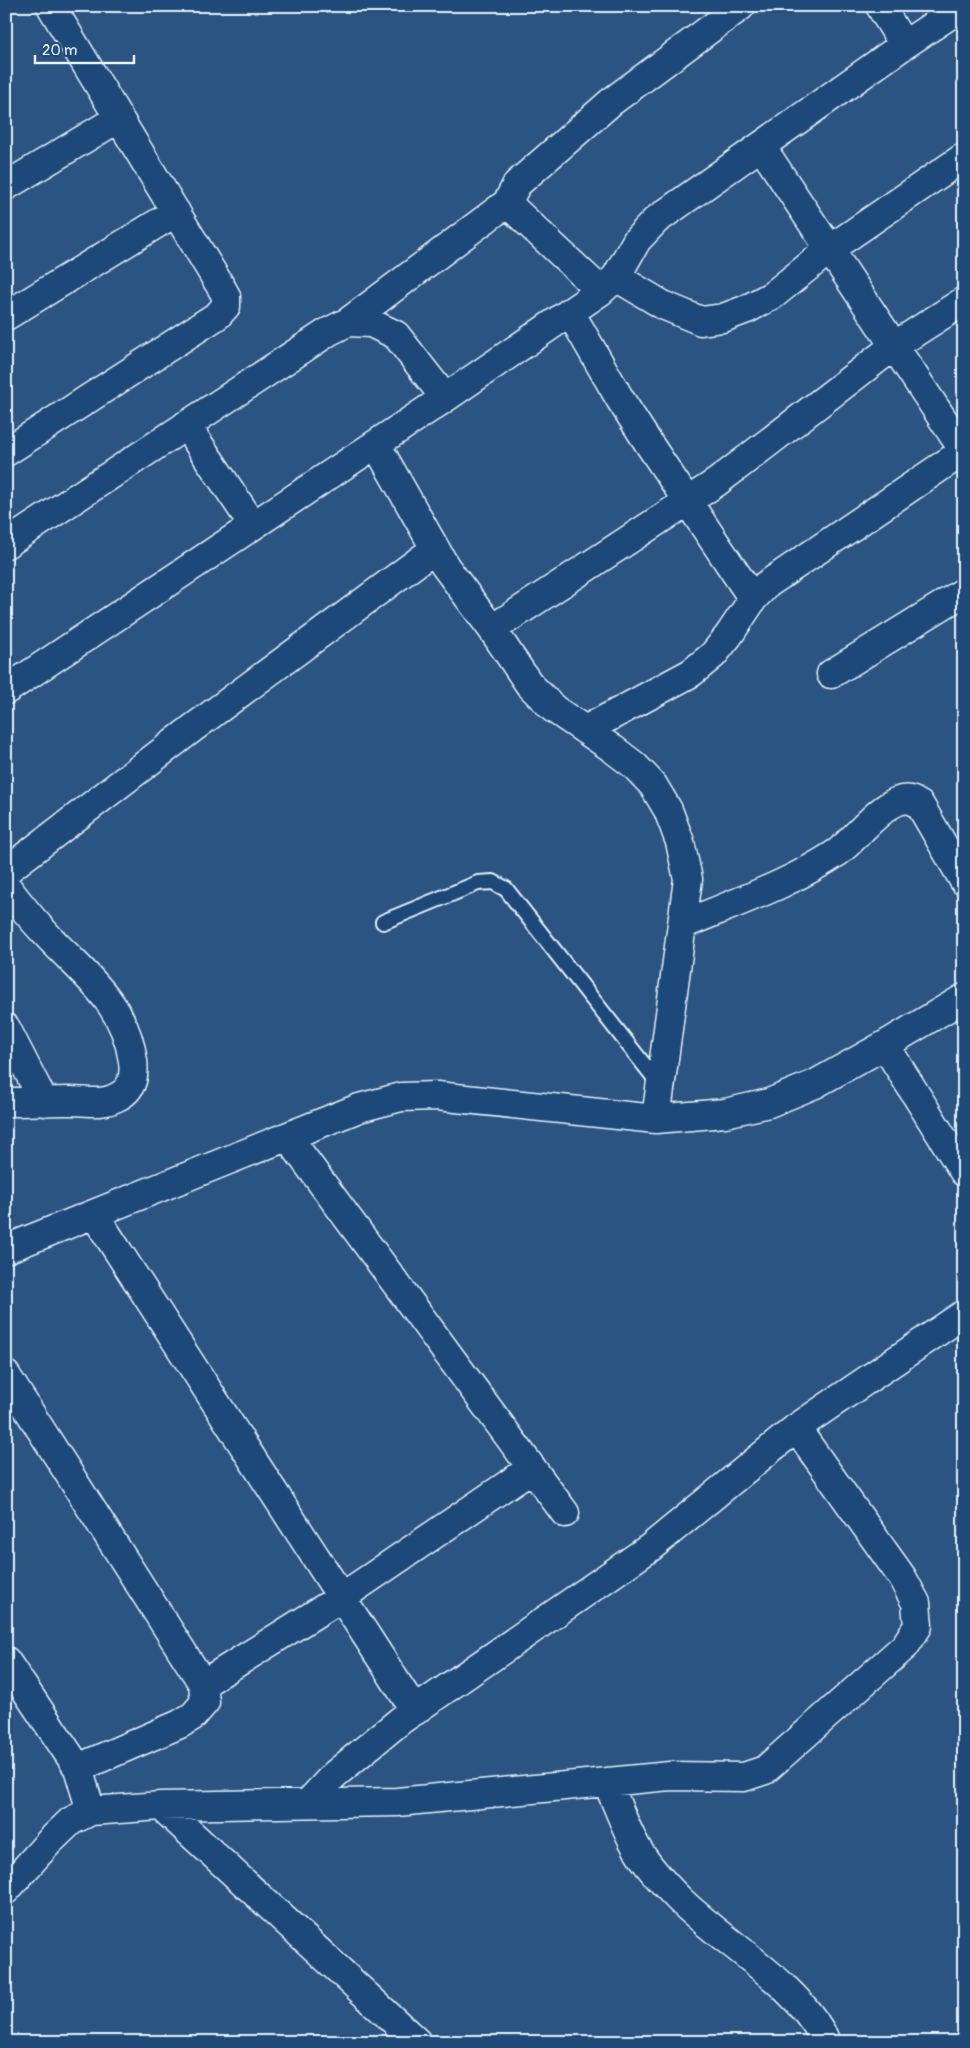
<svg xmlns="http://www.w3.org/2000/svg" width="970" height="2048" font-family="Pangolin,sans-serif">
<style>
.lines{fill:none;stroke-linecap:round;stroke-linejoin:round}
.lane-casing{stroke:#e8f1f8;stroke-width:18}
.street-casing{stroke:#e8f1f8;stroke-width:31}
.lane{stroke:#1f4a7a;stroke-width:14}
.street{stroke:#1f4a7a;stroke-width:28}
</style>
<rect width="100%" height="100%" fill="#2b5482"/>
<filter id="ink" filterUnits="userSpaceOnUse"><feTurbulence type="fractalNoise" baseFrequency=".02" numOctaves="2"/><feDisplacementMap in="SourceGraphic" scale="10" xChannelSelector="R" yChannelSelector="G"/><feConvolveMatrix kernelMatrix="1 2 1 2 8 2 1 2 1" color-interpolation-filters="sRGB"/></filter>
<g filter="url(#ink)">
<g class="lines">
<defs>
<path id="lane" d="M383 922 478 883 493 882 506 889 660 1085"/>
<path id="street" d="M904 45 963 6
M761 146 964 451
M6 186 119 118
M507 203 601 291
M616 277 663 305 701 321 723 318 747 309 773 295 830 249 964 157
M570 312 620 399 651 447 753 599
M6 316 176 212
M348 322 507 203 517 184 611 102 741 6
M186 425 253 525
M376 444 445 566 492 629 529 684 554 709 613 749 634 765 653 785 668 810 680 842 688 879 656 1119
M6 452 218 315 226 306V296L221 287 51 6
M6 544 328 332 348 322 371 323 396 335 445 398
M492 629 717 482 894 346 964 301
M831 674 964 592
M6 690 445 398 601 291 616 277 637 240 656 220 904 45 880 6
M585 730 691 673 713 655 729 635 753 599 766 585 964 451
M6 871 193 728 435 549
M6 886C18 902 31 918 45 933 82 973 125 1002 133 1061 135 1077 132 1091 115 1098 101 1105 86 1101 71 1101 49 1101 28 1102 6 1102
M682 925C734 903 791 884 838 852 856 839 887 795 910 800 913 800 917 804 920 805L964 881
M6 1028 44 1102
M885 1045 964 1172
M288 1137 565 1513
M94 1214 415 1711
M6 1249 316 1125 359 1108 401 1097 437 1096 656 1119 725 1113 769 1103 815 1084 885 1045 964 998
M6 1375 203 1684 205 1702 193 1716 180 1724 78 1768
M6 1661 78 1768 91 1811
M203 1684 342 1597 532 1468
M607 1782C616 1801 623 1822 633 1841 644 1863 663 1883 680 1900 724 1943 801 1986 826 2042
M308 1803 334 1775 401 1720 651 1547 796 1428 964 1314
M161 1806 417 2042
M6 1890 50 1841 71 1821 91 1811 161 1806 397 1802 670 1776 744 1777 765 1770 905 1646 918 1626 916 1603 902 1577 796 1428"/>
</defs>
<use href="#lane" class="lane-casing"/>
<use href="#street" class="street-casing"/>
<use href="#lane" class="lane"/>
<use href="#street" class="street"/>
</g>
</g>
<rect width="970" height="2048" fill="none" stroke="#1f4a7a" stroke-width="25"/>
<rect x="12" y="12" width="945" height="2023" fill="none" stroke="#e8f1f8" stroke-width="2" filter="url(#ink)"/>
<path d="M35 55v8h99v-8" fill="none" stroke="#e8f1f8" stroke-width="2.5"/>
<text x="42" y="55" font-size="15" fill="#e8f1f8" stroke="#1f4a7a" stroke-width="4" paint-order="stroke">20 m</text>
</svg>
